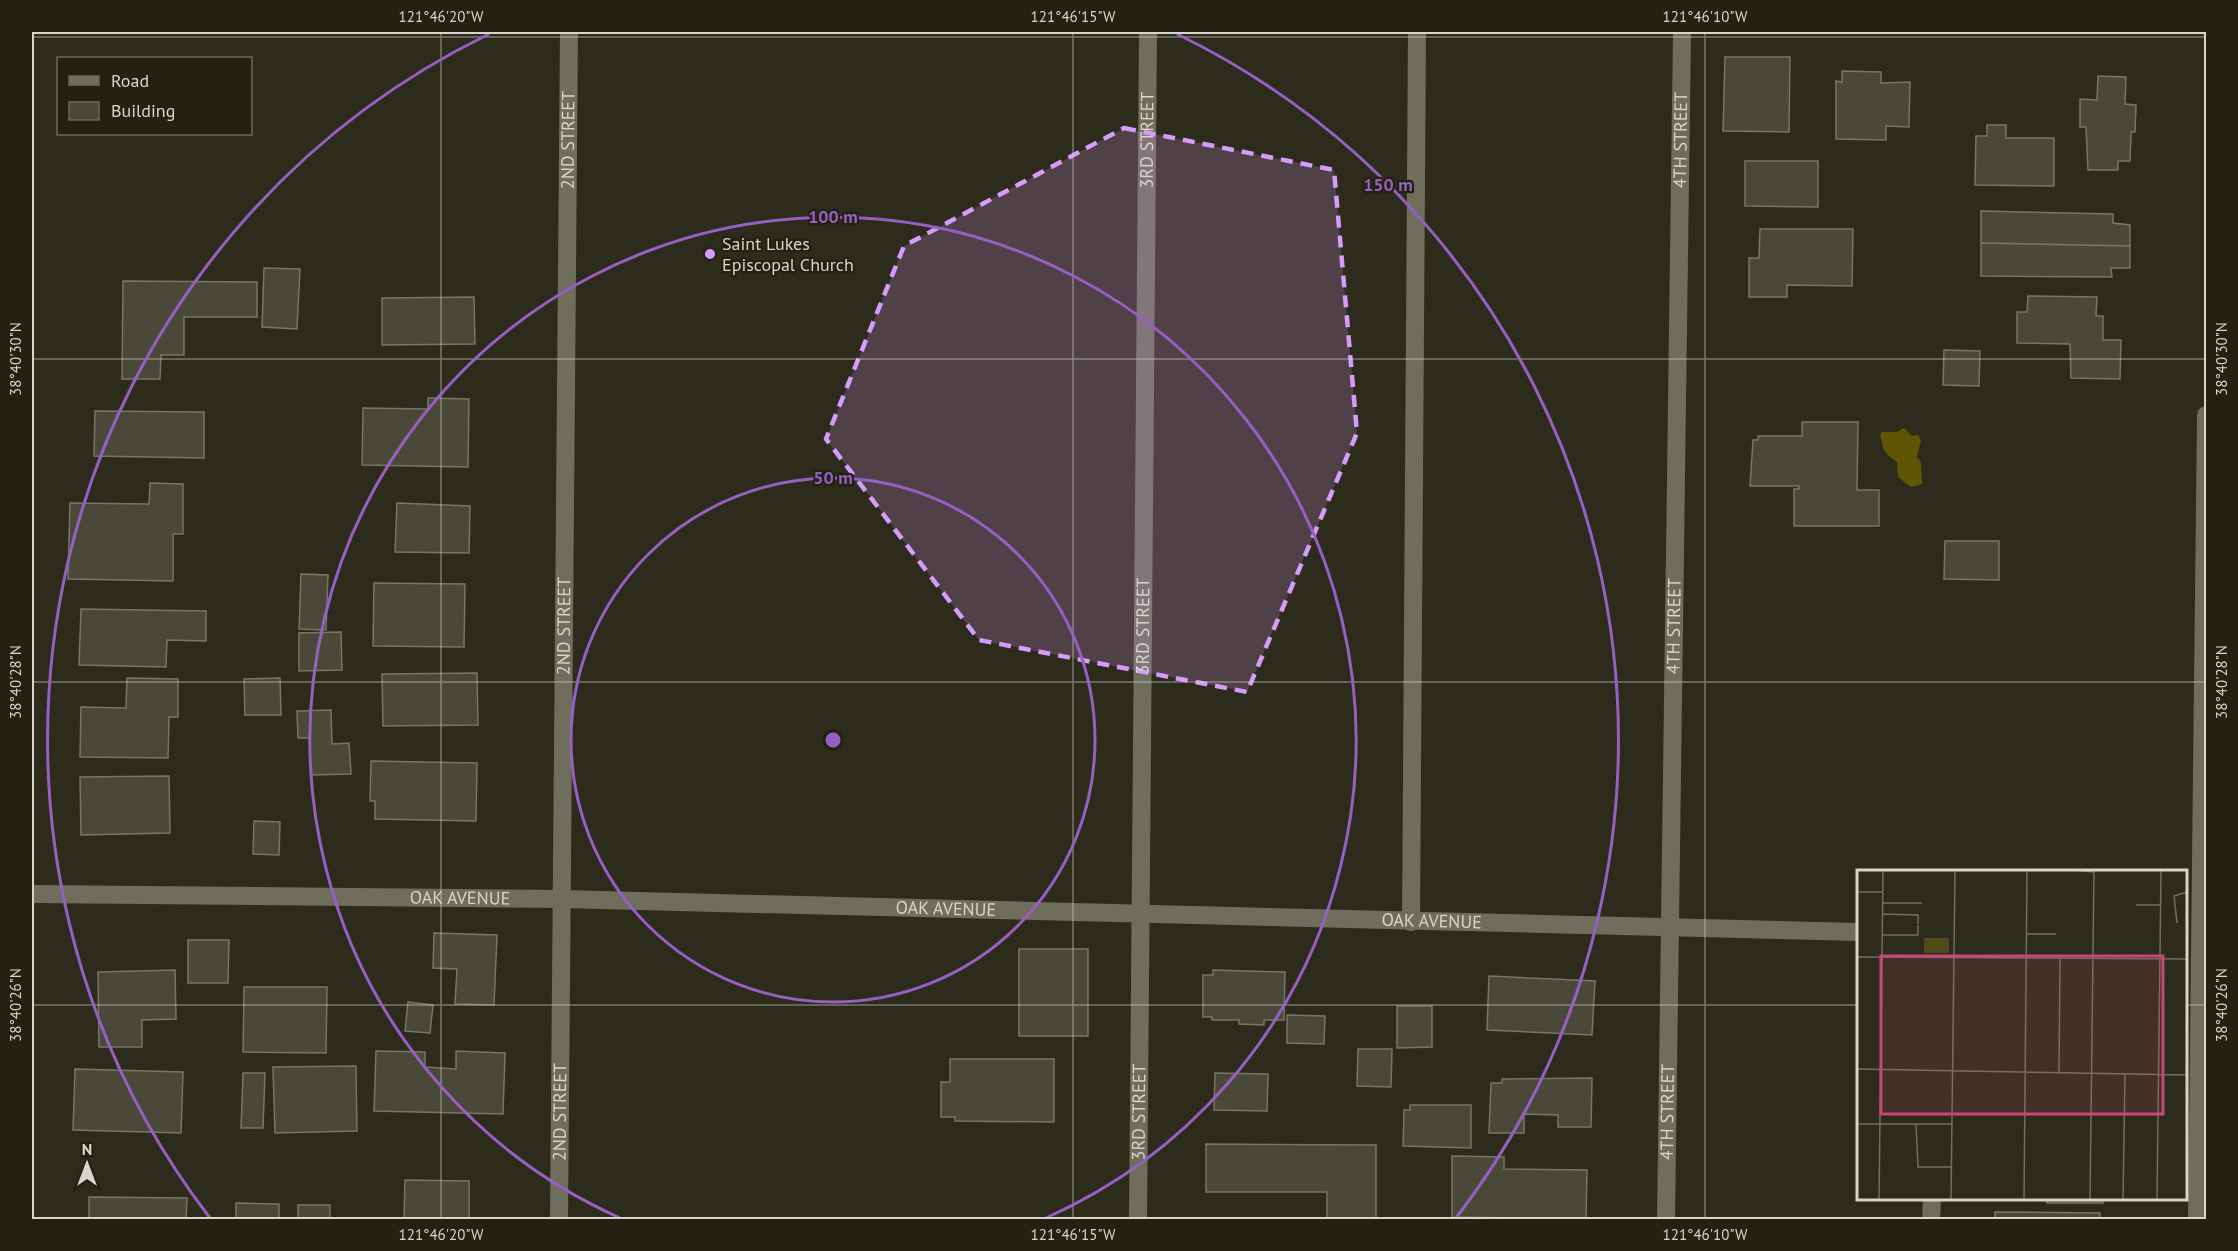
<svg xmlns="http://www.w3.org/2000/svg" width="2238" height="1251" font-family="'PT Sans',sans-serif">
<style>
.water{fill:#5f5504}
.building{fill:#4a4838;stroke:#787665;stroke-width:1.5}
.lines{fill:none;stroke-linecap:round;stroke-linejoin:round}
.service{stroke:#6f6d5c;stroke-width:18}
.minor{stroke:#6f6d5c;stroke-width:18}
.marked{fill:#d59cfb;fill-opacity:0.2;stroke:#d59cfb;stroke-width:4.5;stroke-dasharray:12 8;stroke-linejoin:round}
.ticks{fill:none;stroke:#d7d5cc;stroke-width:1.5;stroke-opacity:0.45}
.ring{fill:none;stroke:#975fc3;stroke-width:3}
.poi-dot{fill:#d59cfb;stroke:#232112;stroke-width:2}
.labels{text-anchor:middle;stroke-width:4.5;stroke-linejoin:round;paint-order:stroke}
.street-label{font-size:18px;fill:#d7d5cc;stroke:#232112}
.poi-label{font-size:18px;fill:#d7d5cc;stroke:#232112;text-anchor:start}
.inset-road{fill:none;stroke:#716f62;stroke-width:1.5}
.view{fill:#c74777;fill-opacity:0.15;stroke:#c74777;stroke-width:3}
.inset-edge{fill:none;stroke:#d7d5cc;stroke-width:3}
.centre{fill:#975fc3;stroke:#232112;stroke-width:3}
.ring-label{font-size:18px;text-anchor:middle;font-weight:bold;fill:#975fc3;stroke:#232112;stroke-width:4.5;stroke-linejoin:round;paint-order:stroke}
.neatline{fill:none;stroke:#d7d5cc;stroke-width:2}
.ticks-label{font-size:15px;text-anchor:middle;fill:#d7d5cc}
</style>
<rect width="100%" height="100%" fill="#2d2b1b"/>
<path class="water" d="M1904 428 1912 436 1918 435 1921 440 1917 457 1921 462 1922 484 1911 487 1898 477 1897 462C1882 450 1885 454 1880 435L1882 432H1897Z"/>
<path class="building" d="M1725 57H1790L1789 132 1723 131Z
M1842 71 1881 72V83L1910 82 1909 127 1886 126V140L1836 139V81L1842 82Z
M2098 76 2126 77 2125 104 2136 105 2135 132H2131L2130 161H2118V170H2088L2086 127H2080V99L2097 100Z
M1987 125H2006V138H2054V186L1975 185 1976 136H1987Z
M1745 161H1818V207L1745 206Z
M1981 211 2113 214V223L2130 225V246L1981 243Z
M1760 229H1853L1852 286 1787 285V297H1749V258H1759Z
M1981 243 2130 246V268H2111L2112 277 1981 276Z
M264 268 300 269 297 329 262 327Z
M123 281 257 282V317H184V355H161L160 379H122Z
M2028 296 2097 297 2096 316H2103V340H2121L2120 379 2071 378 2070 344 2017 343V312H2027Z
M474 297 475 344 382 345V298Z
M1944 350 1980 351 1979 386 1943 385Z
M428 398 469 399 468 467 362 465 363 408 428 409Z
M95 411 204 412V458L94 456Z
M1802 422H1858L1857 490H1879V526H1794V489H1799V486H1750L1753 440H1758V436H1802Z
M150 483 183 484V534H173V581L68 579 70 503 149 504Z
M397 503 470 506 469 553 395 552Z
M1945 541H1999V580L1944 579Z
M301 574 328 575 326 630 299 629Z
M374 583 465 584 464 647 373 646Z
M81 609 206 611V641L167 640 166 667 79 665Z
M341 632 342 670 299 671V633Z
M477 673 478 725 383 726 382 674Z
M127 678 178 679V717H169L168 758 80 757 81 707 126 708Z
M280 678 281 715H245L244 679Z
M331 710 332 744 349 743 351 774 311 775 310 738H298L297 711Z
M371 761 477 763 476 821 375 819V801H370Z
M169 776 170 833 81 835 80 777Z
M254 821 280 822 279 855 253 854Z
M434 933 497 935 494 1005 455 1004 457 969 433 968Z
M188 940H229L228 983H188Z
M1019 949H1088V1036H1019Z
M175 970 176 1019 142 1020V1047H99L98 972Z
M1213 970 1285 972 1284 1020H1264V1025L1239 1024V1020H1212V1017H1203V975H1213Z
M1489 976 1595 981 1592 1035 1487 1030Z
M244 987H327L326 1053 243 1052Z
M408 1002 433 1005 430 1033 405 1031Z
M1397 1006H1432V1047L1397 1048Z
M1287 1015 1325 1016 1324 1044 1287 1043Z
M1358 1049H1392L1391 1087 1357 1086Z
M376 1051 425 1052V1067L456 1069V1051L505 1053 503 1114 374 1111Z
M950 1059H1054V1122L955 1121V1117H941V1082H950Z
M356 1066 357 1131 275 1133 273 1067Z
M75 1069 183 1072 181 1133 73 1130Z
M243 1073H265L263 1128H241Z
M1215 1073 1268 1074 1267 1111 1214 1110Z
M1592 1078 1591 1127H1558V1115L1524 1114V1133H1489L1491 1083H1502V1079Z
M1410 1105H1471V1148L1403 1146 1404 1110H1410Z
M1206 1144 1376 1145V1220H1327V1192H1206Z
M1452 1156 1504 1157V1169L1587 1170 1586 1219 1452 1217Z
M405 1180 469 1181V1220H404Z
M89 1197 187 1198 186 1220H89Z
M2047 1198H2103V1203H2047Z
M236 1203 279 1204V1220H236Z
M298 1205H330V1220H298Z
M1995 1212 2100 1213V1220H1995Z"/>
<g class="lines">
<path class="service" d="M1411 922 1417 32
M1931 1220 1932 1198"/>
<g class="minor">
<path id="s1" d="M32 894 562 899 1858 932"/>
<path id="s2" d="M559 1220 569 32"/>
<path id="s3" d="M1138 1220 1148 32"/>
<path id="s4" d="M1666 1220 1682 32"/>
<path d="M2197 1220 2206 415"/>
</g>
</g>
<path class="marked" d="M1124 128 1334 170 1357 433 1247 692 979 640 826 439 904 246Z"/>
<path class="ticks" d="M441 32V1220M1073 32V1220M1705 32V1220M32 37H2206M32 359H2206M32 682H2206M32 1005H1858M2186 1005H2206"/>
<g class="ring">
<circle cx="833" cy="740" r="262"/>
<path d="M620 1218A523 523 0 1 1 1046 1218"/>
<path d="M210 1218A785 785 0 0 1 489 34M1177 34A785 785 0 0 1 1456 1218"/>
</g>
<circle class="poi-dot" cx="710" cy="254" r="6"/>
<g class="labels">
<g class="street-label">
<text dy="6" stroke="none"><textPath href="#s2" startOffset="1080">2ND STREET</textPath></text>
<text dy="6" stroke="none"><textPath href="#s3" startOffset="1080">3RD STREET</textPath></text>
<text dy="6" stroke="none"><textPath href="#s4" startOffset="1080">4TH STREET</textPath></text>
<text dy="6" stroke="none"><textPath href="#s2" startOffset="594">2ND STREET</textPath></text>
<text dy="6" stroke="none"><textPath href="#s4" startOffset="594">4TH STREET</textPath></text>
<text dy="6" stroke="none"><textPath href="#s3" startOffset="594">3RD STREET</textPath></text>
<text dy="6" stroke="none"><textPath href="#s1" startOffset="428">OAK AVENUE</textPath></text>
<text dy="6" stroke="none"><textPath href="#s1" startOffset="914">OAK AVENUE</textPath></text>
<text dy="6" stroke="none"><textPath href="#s1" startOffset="1400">OAK AVENUE</textPath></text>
<text dy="6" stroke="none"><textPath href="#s2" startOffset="108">2ND STREET</textPath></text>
<text dy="6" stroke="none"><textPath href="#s3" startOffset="108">3RD STREET</textPath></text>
<text dy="6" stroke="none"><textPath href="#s4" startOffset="108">4TH STREET</textPath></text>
</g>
<g class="poi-label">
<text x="722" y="250">Saint Lukes<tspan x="722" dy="21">Episcopal Church</tspan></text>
</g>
</g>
<g transform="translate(1857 870)">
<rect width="330" height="330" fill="#2d2b1b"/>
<path d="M67 68H92V83H67Z" fill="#514a1b"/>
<path class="inset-road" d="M215 0 237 2M0 22H25M25 33H65M279 35H303M25 44 61 45V54M320 53 317 26 330 22M169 64H199M25 65H61V55M0 87 330 89M0 199 330 205M202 202 203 88M0 254H94M59 254 61 297H94M22 330 26 0M94 330 98 0M167 330 170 0M233 330 237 0M266 330 268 204M300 330 304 0"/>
<path class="view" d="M24 86H306V244H24Z"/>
<rect width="330" height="330" class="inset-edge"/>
</g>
<circle cx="833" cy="740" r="9" class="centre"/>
<g class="ring-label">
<text x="1388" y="191">150 m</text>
<text x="833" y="223">100 m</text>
<text x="833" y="484">50 m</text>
</g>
<rect width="2238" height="1251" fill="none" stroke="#232112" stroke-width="66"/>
<rect x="57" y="57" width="195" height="78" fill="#232112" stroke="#6b695c" stroke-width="1.5"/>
<rect x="69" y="76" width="30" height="9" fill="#6f6d5c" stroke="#6b695c" stroke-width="1.5"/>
<text x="111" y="87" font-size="18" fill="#d7d5cc">Road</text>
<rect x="69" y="102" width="30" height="18" fill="#4a4838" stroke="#6b695c" stroke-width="1.5"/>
<text x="111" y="117" font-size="18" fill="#d7d5cc">Building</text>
<g transform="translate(87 1164)" stroke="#232112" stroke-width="4.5" paint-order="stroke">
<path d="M0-4.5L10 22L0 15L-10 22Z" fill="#d7d5cc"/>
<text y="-9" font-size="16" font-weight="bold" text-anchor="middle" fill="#d7d5cc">N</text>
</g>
<rect x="33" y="33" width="2172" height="1185" class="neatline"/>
<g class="ticks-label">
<text x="441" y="22">121°46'20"W</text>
<text x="1073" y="22">121°46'15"W</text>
<text x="1705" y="22">121°46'10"W</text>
<text transform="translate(16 359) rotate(-90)" y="5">38°40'30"N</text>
<text transform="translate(2222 359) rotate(-90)" y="5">38°40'30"N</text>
<text transform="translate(16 682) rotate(-90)" y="5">38°40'28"N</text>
<text transform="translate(2222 682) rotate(-90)" y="5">38°40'28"N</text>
<text transform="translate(16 1005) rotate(-90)" y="5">38°40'26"N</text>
<text transform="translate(2222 1005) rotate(-90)" y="5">38°40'26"N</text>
<text x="441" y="1240">121°46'20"W</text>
<text x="1073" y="1240">121°46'15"W</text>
<text x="1705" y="1240">121°46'10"W</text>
</g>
</svg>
